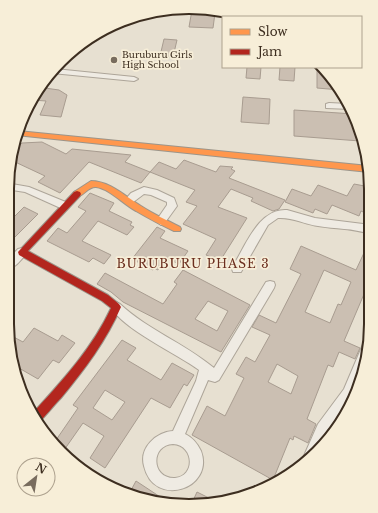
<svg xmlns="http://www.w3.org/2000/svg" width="378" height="513" font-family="'Libre Baskerville',serif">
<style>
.building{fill:#cbbfb2;stroke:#a89c90;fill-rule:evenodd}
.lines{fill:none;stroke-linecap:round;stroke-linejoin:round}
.street-casing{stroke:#ada599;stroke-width:2}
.slow-casing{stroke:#9c958a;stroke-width:2}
.jam-casing{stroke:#9c958a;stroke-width:2}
.street{fill:#efebe3;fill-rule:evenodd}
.slow{fill:#ff974d;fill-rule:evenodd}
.jam{fill:#b3261e;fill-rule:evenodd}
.poi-dot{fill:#786c5e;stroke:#f7eed8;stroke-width:1.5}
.labels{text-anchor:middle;stroke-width:3.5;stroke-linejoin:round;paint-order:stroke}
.far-poi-label{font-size:9px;fill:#3d2e20;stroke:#f7eed8;text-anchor:start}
.neighbourhood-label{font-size:12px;letter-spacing:1px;fill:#6b2e1e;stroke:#f7eed8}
.rim{fill:none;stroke:#3d2e20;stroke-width:2}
</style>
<rect width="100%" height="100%" fill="#e7e0d1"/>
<path class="building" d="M208 9V13H215L213 28 189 27 192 10Z
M164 39 177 40 173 57 160 56Z
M247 67H261L260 79 246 78Z
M280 67H295L294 81 279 80Z
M317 67H321L334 78 340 90 317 88Z
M38 87 59 90 67 95 61 117 40 115 46 101 32 100Z
M243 97 270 99 269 124 241 122Z
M294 110 354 114 360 130V141L294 136Z
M42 142 66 154 72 149 131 155 125 162 150 172 159 162 176 169 184 160 216 172 220 166 233 167 231 169 235 171 229 178 285 200 279 209 273 211 251 201 253 198 231 189 218 207 247 218 220 261 206 255 216 239 183 224 197 206 186 202 195 190 150 172 141 183 89 162 60 193 38 182 45 176 13 161 18 157 13 155V151L22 143Z
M354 184 370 187V215L361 211 359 216 332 205 327 214 315 209 313 213 285 202 292 189 311 196 318 185 347 196Z
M90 193 114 203 109 211 132 222 130 225 134 227 127 235 98 221 82 241 111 255 104 264 93 258 89 262 47 241 58 228 67 233 86 211 78 207Z
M24 207 38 214 10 242 11 220Z
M157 227 165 231 160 238 188 251 179 264 166 258 158 270 154 268 153 270 132 259Z
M370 240V280L344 341 360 348 355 359 339 352 333 367 328 365 307 419 316 424 308 443 294 436 293 440 290 438 273 480 192 435 207 406 225 416 244 378 236 374 246 357 255 362 270 335 252 327 259 315 276 323 301 274 290 269 301 246 356 270ZM324 270 351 282 341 305 338 304 330 323 305 312ZM277 364 298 376 291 394 268 382Z
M183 270 250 305 221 352 123 302 111 292 97 284 105 273 163 304 177 284 174 282ZM208 301 228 311 217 331 195 319Z
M34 328 58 341 62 335 75 343 59 363 53 360 38 379 12 364 8 334 23 342Z
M122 340 136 348 127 360 161 380 172 363 194 375 187 386 184 384 170 408 151 398 105 468 90 458 104 436 83 423 62 453 54 443 78 408 73 405ZM105 390 125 402 112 420 93 408Z
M136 481 171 504 154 503 129 494Z
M197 492 209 498 205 505H191Z"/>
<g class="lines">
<defs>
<path id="street" d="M55 69 134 77 138 79 134 81 52 73Z
M329 103 349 104 351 109 326 108V104Z
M12 184 29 187 68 203 70 206 65 210 25 192 12 190Z
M144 187 157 190 174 198 177 206 164 224 161 225 156 221 167 205V202L151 195 144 194 132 203H126L124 201 131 193Z
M287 210 315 218 363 224 370 226V234C353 228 335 229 318 226 304 224 292 217 278 218L268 225 241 272H233L232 269 233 266C246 245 259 208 287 210Z
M22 248 26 249 27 252C23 258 16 267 9 269V258L18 249Z
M270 281 274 282 275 285 274 288 219 380 215 382 208 380 185 434C193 438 197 443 201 451 215 489 154 509 144 466 139 448 156 432 173 431L196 381 199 370C179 355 121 328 111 307L112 304 116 302 120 304C148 330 184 343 214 368L266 282ZM173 444C194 445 196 476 175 478 151 479 150 445 173 444Z
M369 341 352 397 326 432 322 443 304 463 303 458 318 424 344 389 364 342Z"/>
<path id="slow" d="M18 131 369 166V172L16 135Z
M91 181C110 181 126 197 141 206 153 214 167 220 180 227L181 229 180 231H174C161 225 148 218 136 211 123 204 110 189 96 187 87 186 83 199 74 196L73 194 74 192Z"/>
<path id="jam" d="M77 191 80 192 81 194 80 196 28 251 108 295 119 304 121 307C106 341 85 369 61 398 53 406 46 416 38 423L31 415C61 382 92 349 111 308L102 301 19 255 18 252 74 192Z"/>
</defs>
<use href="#street" class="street-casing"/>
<use href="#slow" class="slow-casing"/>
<use href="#jam" class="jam-casing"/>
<use href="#street" class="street"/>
<use href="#slow" class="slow"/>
<use href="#jam" class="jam"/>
</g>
<circle class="poi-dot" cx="114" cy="60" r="4"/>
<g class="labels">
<g class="far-poi-label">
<text x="122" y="58">Buruburu Girls<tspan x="122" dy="10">High School</tspan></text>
</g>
<g class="neighbourhood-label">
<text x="193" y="268">BURUBURU PHASE 3</text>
</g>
</g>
<path d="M0 0H378V513H0ZM189 14H189A175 175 0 0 1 364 189V324A175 175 0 0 1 189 499H189A175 175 0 0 1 14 324V189A175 175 0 0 1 189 14Z" fill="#f7eed8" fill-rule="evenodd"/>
<path class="rim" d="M189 14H189A175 175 0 0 1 364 189V324A175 175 0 0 1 189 499H189A175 175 0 0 1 14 324V189A175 175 0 0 1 189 14Z"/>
<rect x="222" y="16" width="140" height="52" fill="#f7eed8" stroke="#ada18e"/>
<rect x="230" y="29" width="20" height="6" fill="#ff974d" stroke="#ada18e"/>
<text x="258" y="36" font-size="12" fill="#3d2e20">Slow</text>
<rect x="230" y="49" width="20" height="6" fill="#b3261e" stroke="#ada18e"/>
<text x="258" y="56" font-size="12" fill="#3d2e20">Jam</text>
<g transform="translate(36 477) rotate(30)"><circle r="19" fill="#f7eed8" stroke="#ada18e"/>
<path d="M0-3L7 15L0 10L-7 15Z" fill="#786c5e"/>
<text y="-6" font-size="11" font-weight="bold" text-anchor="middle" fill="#3d2e20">N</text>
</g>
</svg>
